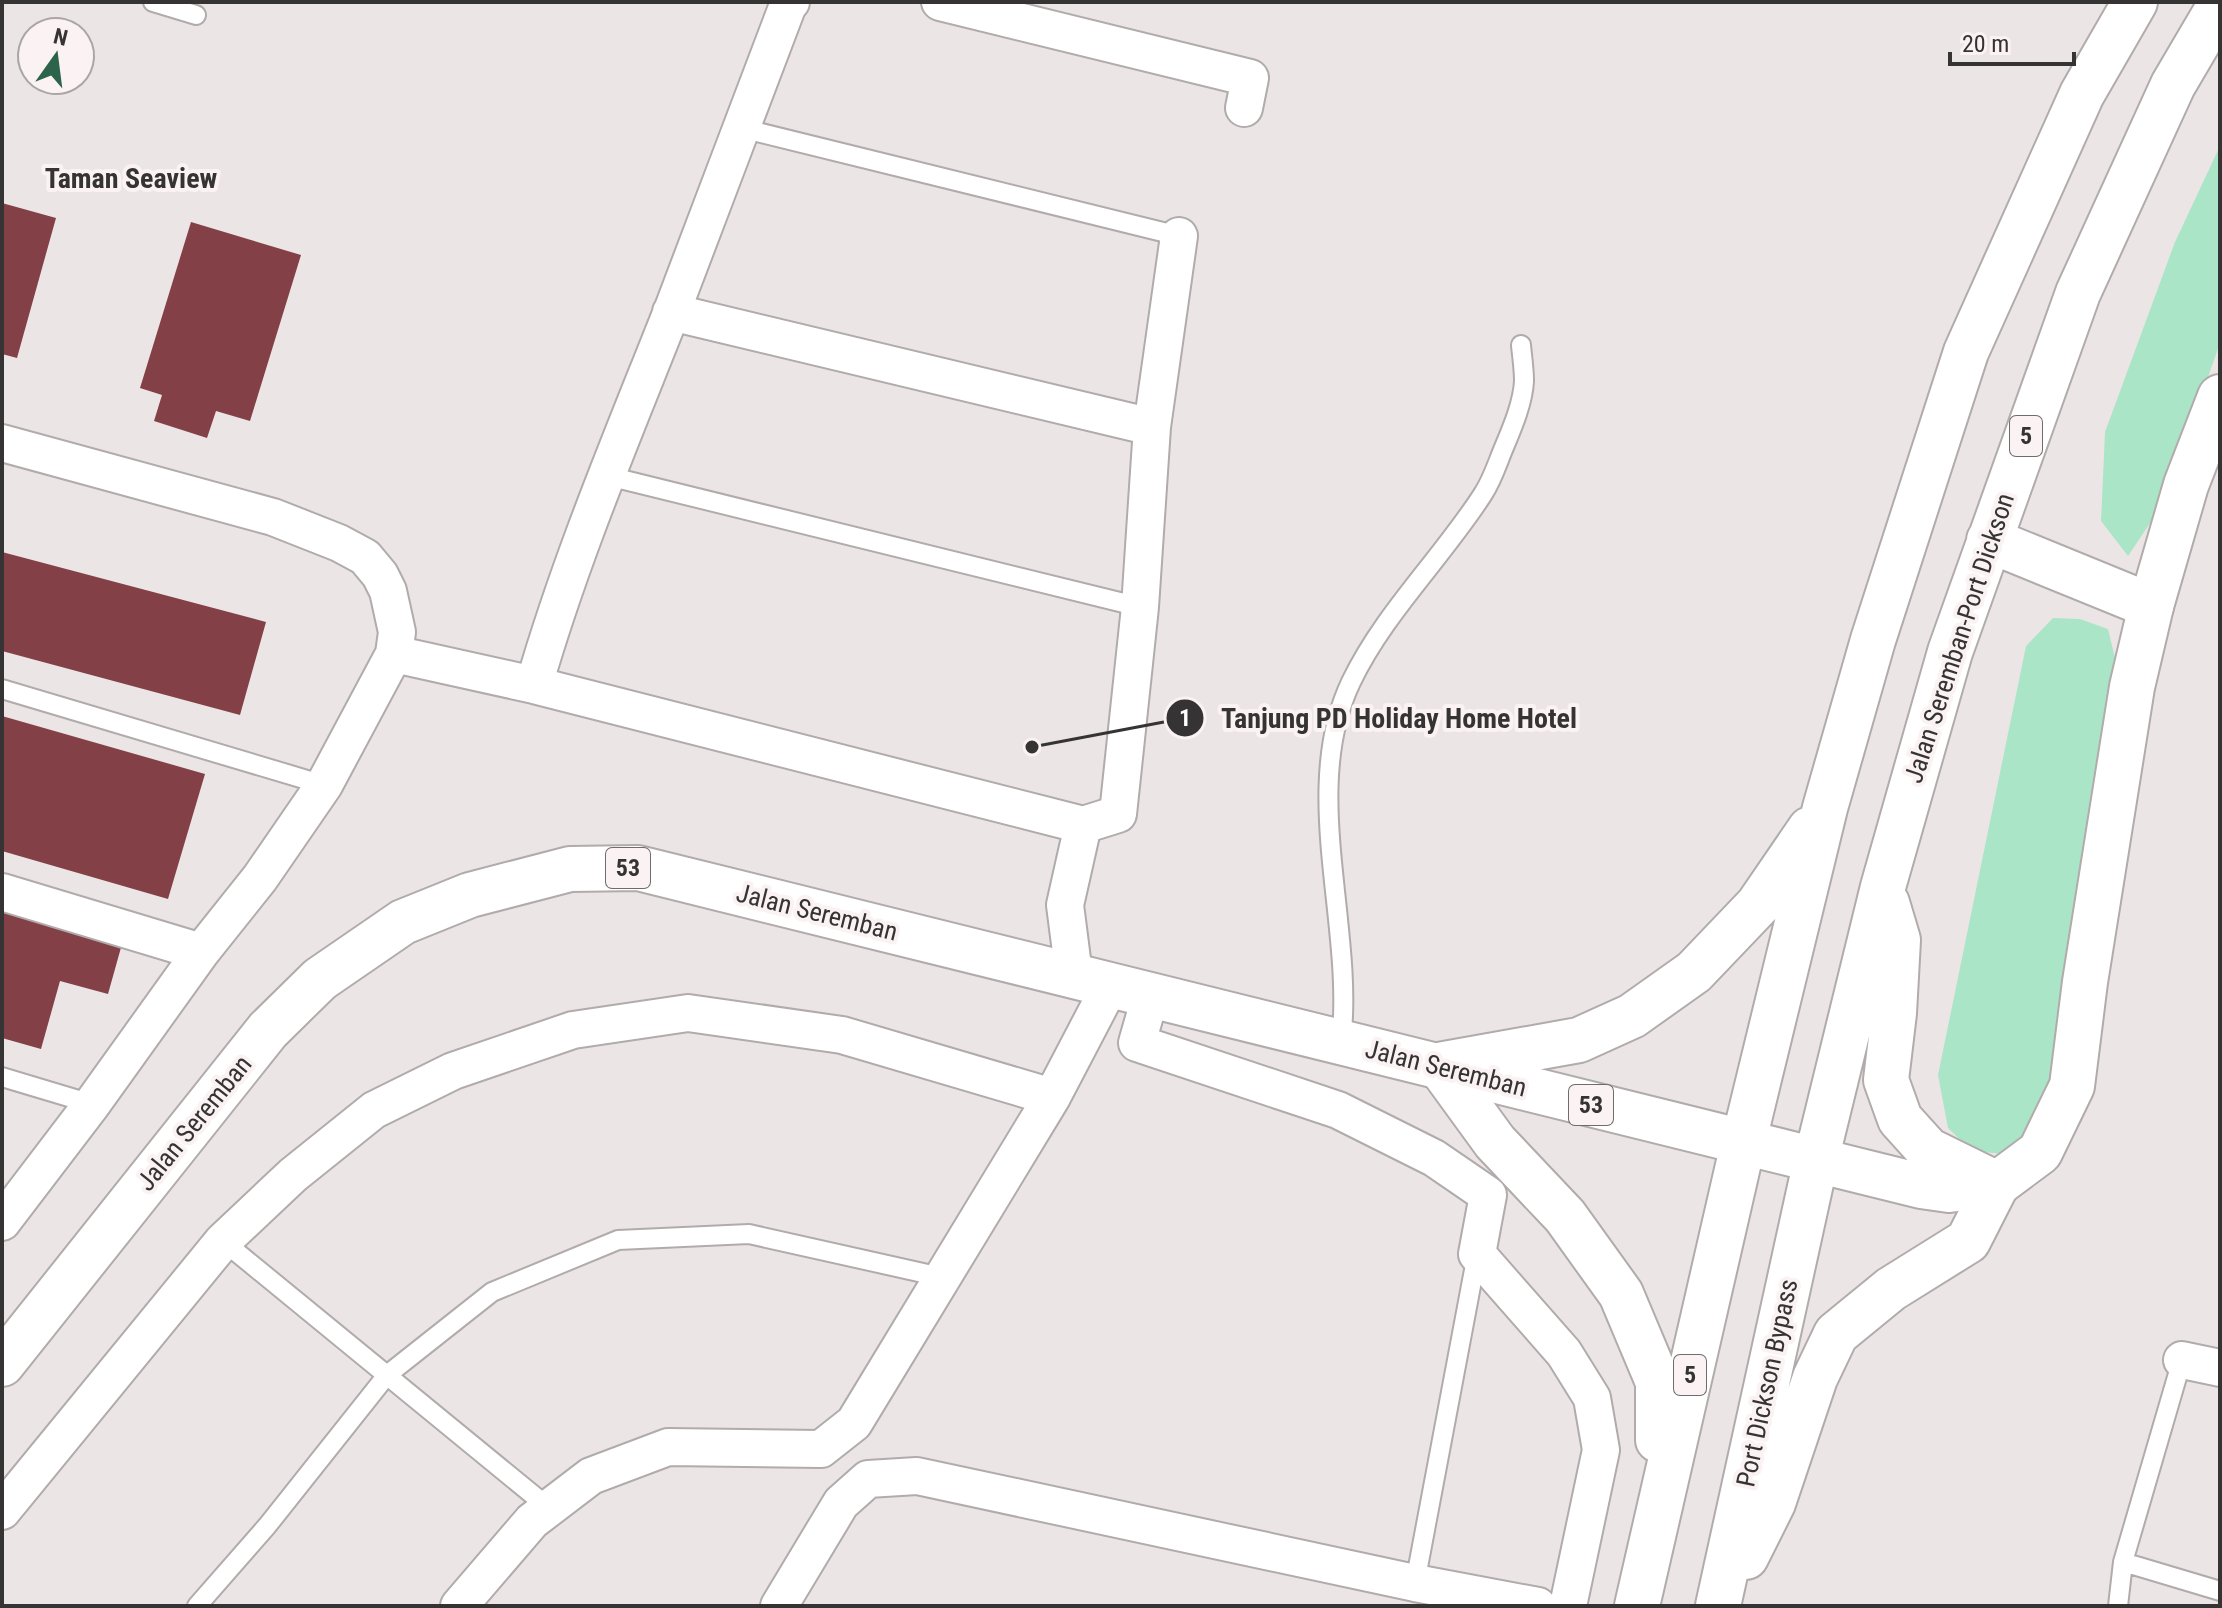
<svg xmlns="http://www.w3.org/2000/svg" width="2222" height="1608" font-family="'Roboto Condensed',sans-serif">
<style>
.green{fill:#abe5c8}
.building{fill:#844047}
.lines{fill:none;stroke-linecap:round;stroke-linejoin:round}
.service-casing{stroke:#b1abab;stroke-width:22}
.minor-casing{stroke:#b1abab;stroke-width:40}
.tertiary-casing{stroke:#b1abab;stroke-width:48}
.primary-casing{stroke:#b1abab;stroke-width:48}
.trunk-casing{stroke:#b1abab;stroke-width:48}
.service{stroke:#fff;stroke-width:18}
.minor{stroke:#fff;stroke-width:36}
.tertiary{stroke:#fff;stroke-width:44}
.primary{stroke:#fff;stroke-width:44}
.trunk{stroke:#fff;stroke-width:44}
.labels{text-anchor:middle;stroke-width:8;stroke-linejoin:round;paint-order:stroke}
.shield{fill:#faf2f3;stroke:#706c6d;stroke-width:2}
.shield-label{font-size:24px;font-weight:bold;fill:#353333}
.street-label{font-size:26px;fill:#353333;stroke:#faf2f3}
.neighbourhood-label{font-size:28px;font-weight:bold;fill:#353333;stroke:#faf2f3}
.leader{fill:none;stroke:#353333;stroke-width:3}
.callout-dot{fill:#353333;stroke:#faf2f3;stroke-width:3}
.mark-label{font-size:24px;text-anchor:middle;font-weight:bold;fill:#fff}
.callout-label{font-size:28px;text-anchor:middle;font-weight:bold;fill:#353333;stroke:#faf2f3;stroke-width:8;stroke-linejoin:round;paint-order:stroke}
</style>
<rect width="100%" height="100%" fill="#ece5e5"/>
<path class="green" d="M2220 146V343L2163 504 2128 556 2101 521 2105 432 2175 242Z
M2053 618 2080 619 2108 629 2119 675 2050 1102 2015 1155 1972 1151 1948 1128 1938 1075 2026 646Z"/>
<path class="building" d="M2 203 56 218 17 358 2 354Z
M191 222 301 255 250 421 216 411 207 438 154 421 162 395 140 388Z
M2 552 266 622 240 715 2 651Z
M2 716 205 774 168 899 2 851Z
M2 909 122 944 108 994 60 981 41 1049 2 1038Z"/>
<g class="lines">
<defs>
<path id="service" d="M153 2 196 15
M741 128 1179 236
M604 475 1140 607
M2 689 324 785
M1341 1042C1355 926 1299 791 1351 682 1384 613 1442 558 1483 494 1493 479 1498 461 1505 445 1513 426 1523 402 1524 381 1524 369 1522 356 1521 345
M2 1077 92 1104
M223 1241 549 1508
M2182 1360 2123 1562 2220 1591
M1415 1583 1477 1254
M197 1606 267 1526 387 1375 492 1292 618 1240 749 1234 941 1277
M2118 1606 2123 1562"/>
<path id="minor" d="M940 2 1250 78 1244 108
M671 312 1152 427
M2 443 273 517 339 543 365 557 380 575 388 591 397 632 394 654 324 785 260 878 201 952 92 1104 2 1222
M394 654 534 685 1083 825 1118 814 1140 607 1152 427 1179 236
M534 685C571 557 623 435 672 311 711 209 749 107 788 5L791 2
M2 892 201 952
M1074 975 1065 905 1083 825
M1151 994 1137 1043 1338 1110 1434 1158 1488 1195 1477 1254 1564 1353 1592 1398 1601 1450 1568 1606
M2182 1360 2220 1368
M2 1511 223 1241 293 1175 374 1110 453 1071 573 1030 688 1013 842 1035 1052 1097
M459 1606 532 1521 591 1476 668 1447 821 1449 854 1423 1052 1097 1111 984
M779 1606 841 1503 868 1479 917 1476 1415 1583 1538 1606"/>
<path id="tertiary" d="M1816 1160 1921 1186 1949 1190 1997 1184 2040 1152 2072 1086 2085 982 2132 687 2151 606 2186 485 2220 397"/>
<path id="primary" d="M2 1364 268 1030 320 979 403 922 470 895 570 869 638 868 1816 1160"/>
<path id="trunk" d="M1989 540 2151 606
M1658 1440V1382L1621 1294 1565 1216 1495 1142 1439 1065 1579 1040 1632 1016 1694 972 1758 905 1810 829
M1746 1557 1773 1503 1815 1378 1836 1334 1891 1289 1968 1241 1997 1184 1928 1150 1900 1119 1886 1080 1894 1013 1898 940 1887 903
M1637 1606 1743 1144 1825 808 1873 640 1966 352 2082 94 2135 2
M1718 1606 1816 1160 1883 887 1950 652 2078 293 2173 85 2220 5"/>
</defs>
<use href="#service" class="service-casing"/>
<use href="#minor" class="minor-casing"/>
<use href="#tertiary" class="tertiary-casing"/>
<use href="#primary" class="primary-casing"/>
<use href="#trunk" class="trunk-casing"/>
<use href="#service" class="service"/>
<use href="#minor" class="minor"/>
<use href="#tertiary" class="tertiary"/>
<use href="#primary" class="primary"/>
<use href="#trunk" class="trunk"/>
</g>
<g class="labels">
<g class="shield">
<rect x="2010" y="416" width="32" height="40" rx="6"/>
<rect x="606" y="848" width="44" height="40" rx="6"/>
<rect x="1569" y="1085" width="44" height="40" rx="6"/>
<rect x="1674" y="1355" width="32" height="40" rx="6"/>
</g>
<g class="shield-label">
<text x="2026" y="444">5</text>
<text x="628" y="876">53</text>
<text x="1591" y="1113">53</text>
<text x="1690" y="1383">5</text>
</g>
<g class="street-label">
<text transform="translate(1959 638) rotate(-72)" y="9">Jalan Seremban-Port Dickson</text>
<text transform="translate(817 912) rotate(14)" y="9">Jalan Seremban</text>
<text transform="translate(1446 1068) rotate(14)" y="9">Jalan Seremban</text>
<text transform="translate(194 1123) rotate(-51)" y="9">Jalan Seremban</text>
<text transform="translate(1767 1383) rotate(-78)" y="9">Port Dickson Bypass</text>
</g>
<g class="neighbourhood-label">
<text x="131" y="188">Taman Seaview</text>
</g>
</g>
<path class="leader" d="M1032 747L1185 718"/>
<g class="callout-dot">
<circle cx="1032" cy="747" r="8"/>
<circle cx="1185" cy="718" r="20"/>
</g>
<g class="mark-label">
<text x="1185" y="726">1</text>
</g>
<g class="callout-label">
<text x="1399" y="728">Tanjung PD Holiday Home Hotel</text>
</g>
<rect width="2222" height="1608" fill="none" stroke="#353333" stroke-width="8"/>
<g transform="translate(56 56) rotate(14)"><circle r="38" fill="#faf2f3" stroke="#aba6a6" stroke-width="2"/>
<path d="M0-6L14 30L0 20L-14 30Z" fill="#2c644b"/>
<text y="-12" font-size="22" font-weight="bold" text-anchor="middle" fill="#353333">N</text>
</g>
<path d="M1950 52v12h124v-12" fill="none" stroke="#353333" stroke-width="4"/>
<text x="1962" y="52" font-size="24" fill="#353333" stroke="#faf2f3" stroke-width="6" paint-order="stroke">20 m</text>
</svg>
